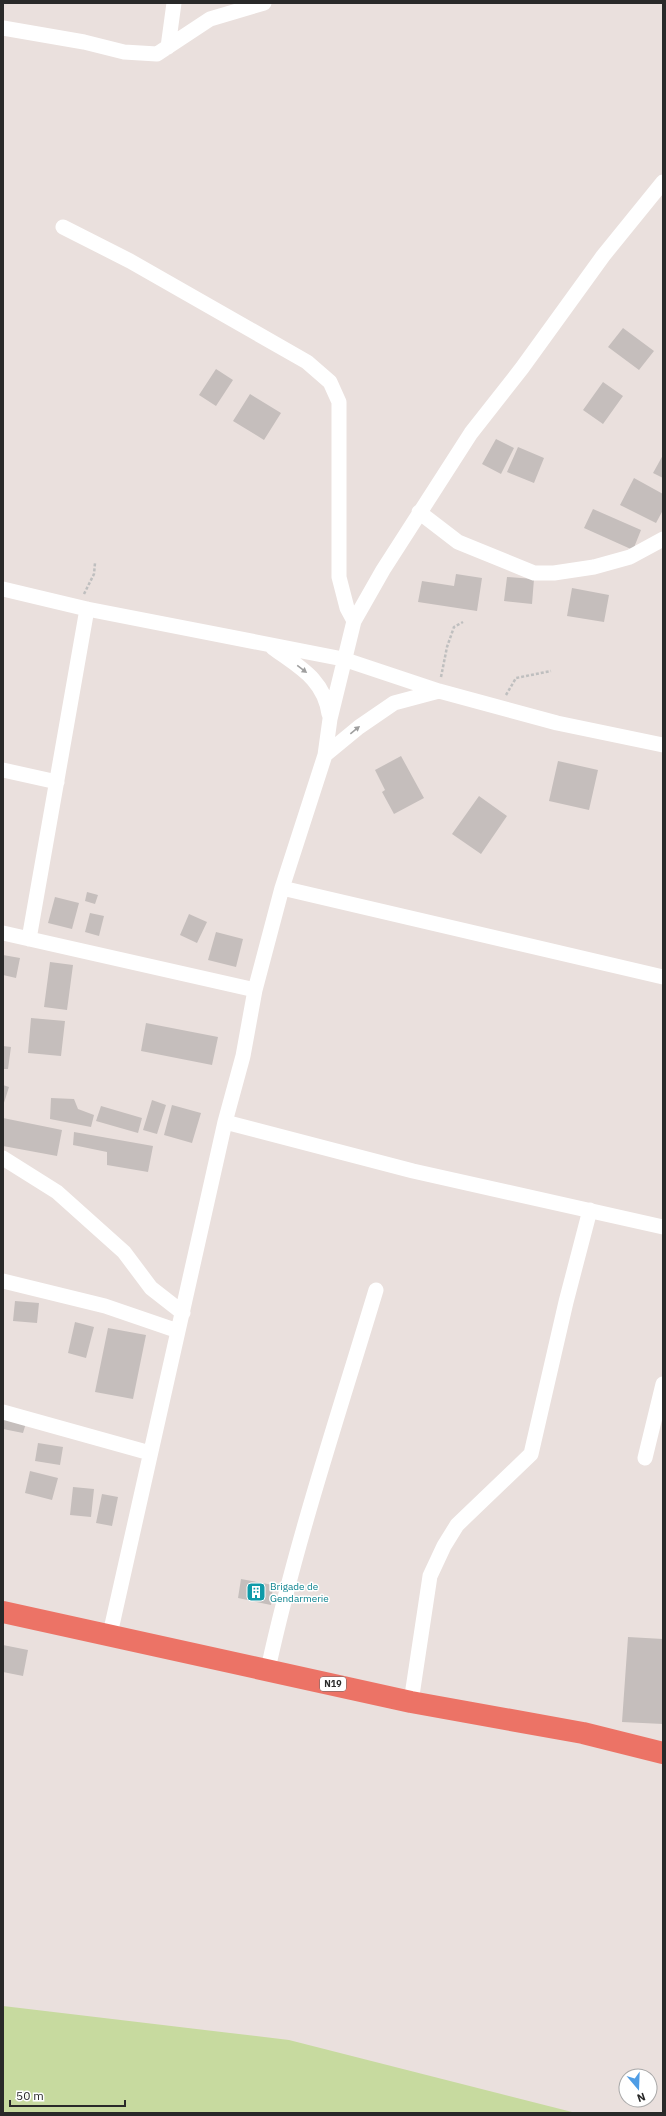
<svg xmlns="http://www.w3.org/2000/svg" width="666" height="2116" font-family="'IBM Plex Sans',sans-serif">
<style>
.green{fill:#c7da9f}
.building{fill:#c5bebc}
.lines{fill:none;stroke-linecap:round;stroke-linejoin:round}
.path{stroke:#bfbfbf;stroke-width:2.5;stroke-dasharray:3 2;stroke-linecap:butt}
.minor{stroke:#fff;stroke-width:15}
.highway{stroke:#ec7366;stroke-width:22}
.oneway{fill:#9f9f9f}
.labels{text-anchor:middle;stroke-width:3;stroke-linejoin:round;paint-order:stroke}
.shield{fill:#fff;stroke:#696969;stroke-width:1}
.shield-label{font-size:9px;font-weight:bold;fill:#292929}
.culture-label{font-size:10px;fill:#0d838f;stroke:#fff;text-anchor:start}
</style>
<rect width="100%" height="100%" fill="#eae0dd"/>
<path class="green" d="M3 2006 289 2040 576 2113H3Z"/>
<path class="building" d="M623 328 654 351 639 370 608 347Z
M216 369 233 380 216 406 199 395Z
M603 382 623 396 603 424 583 410Z
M250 394 281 413 264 440 233 421Z
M496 439 514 448 501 474 482 464Z
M518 447 544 458 534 483 507 472Z
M663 455V478L653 473Z
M634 478 663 494V510L656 523 620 505Z
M593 509 641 530 633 550 584 528Z
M456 574 482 578 477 611 418 602 422 581 454 586Z
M507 577 534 579 532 604 504 601Z
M572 588 609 595 604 622 567 616Z
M401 756 424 798 394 814 382 792 385 790 375 770Z
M558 761 598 770 589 810 549 801Z
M479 796 507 816 481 854 452 834Z
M87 892 98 895 95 904 85 901Z
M55 897 79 903 72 929 48 923Z
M90 913 104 916 99 936 85 932Z
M189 914 207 922 197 943 180 935Z
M216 932 243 939 236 967 208 960Z
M3 955 20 958 16 978 3 975Z
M50 962 73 965 67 1010 44 1007Z
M31 1018 65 1021 61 1056 28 1053Z
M146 1023 218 1037 212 1065 141 1051Z
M3 1046 11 1047 8 1069H3Z
M3 1085 9 1087 3 1106Z
M51 1098 74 1099 78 1109 94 1115 91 1127 50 1119Z
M152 1100 166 1105 157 1134 143 1130Z
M172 1105 201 1113 192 1143 164 1135Z
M101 1106 142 1118 138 1133 96 1121Z
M3 1118 62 1130 57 1156 3 1146Z
M74 1132 153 1146 148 1172 107 1165V1152L73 1145Z
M15 1301 39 1303 37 1323 13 1321Z
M75 1322 94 1327 86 1358 68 1353Z
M108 1328 146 1335 133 1399 95 1392Z
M3 1418 26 1423 23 1433 3 1429Z
M38 1443 63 1447 60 1465 35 1461Z
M30 1471 58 1478 52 1500 25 1493Z
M73 1487 94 1489 91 1517 70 1515Z
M102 1494 118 1497 112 1526 96 1523Z
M241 1579 273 1585 271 1605 238 1598Z
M628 1637 663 1639V1724L622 1722Z
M3 1645 28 1650 23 1676 3 1672Z"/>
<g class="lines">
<path class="path" d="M84 594 94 574 95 563
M441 677 447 647 454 627 463 622
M506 695 516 678 551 671"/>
<path class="minor" d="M3 28 84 42 124 52 157 54 210 19 264 3
M168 47 174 3
M63 227 130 261 307 362 330 382 339 402V577L347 608 354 621
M419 512 458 542 534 573H554L594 567 630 557 663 539
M3 589 87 609 343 659 439 691 557 723 663 745
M273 648C299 667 324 679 329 714
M325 755 359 727 394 703 439 691
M3 770 57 782
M282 888 663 977
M3 933 255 990
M29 939 87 609
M225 1122 413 1171 663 1227
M3 1158 57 1192 124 1252 151 1288 183 1313
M3 1281 105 1306 178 1331
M3 1412 150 1453
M645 1458 663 1384
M110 1634 225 1122 243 1056 255 990 282 888 325 755 330 719 354 621 383 570 471 433 522 368 603 256 663 182
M268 1669C296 1541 338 1416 376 1290
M411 1702 430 1576 444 1546 457 1525 531 1454 566 1302 590 1210"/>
<path class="highway" d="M3 1612 411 1702 583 1733 663 1753"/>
</g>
<defs><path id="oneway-solid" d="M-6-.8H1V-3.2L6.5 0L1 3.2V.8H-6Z"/></defs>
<g class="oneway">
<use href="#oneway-solid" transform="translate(302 669) rotate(37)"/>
<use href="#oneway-solid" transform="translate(355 730) rotate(-39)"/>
</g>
<defs>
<symbol id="building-square" viewBox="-11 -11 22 22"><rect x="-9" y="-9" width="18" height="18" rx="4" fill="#0f9aa8" stroke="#fff"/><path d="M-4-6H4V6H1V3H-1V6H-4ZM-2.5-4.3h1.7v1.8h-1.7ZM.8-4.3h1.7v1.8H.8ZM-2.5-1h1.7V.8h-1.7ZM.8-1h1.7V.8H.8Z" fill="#fff"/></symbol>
</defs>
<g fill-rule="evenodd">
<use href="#building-square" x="245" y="1581" width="22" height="22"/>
</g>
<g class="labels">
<rect class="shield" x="320" y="1677" width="26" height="14" rx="3"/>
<g class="shield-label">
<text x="333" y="1687">N19</text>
</g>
<g class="culture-label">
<text x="270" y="1590">Brigade de<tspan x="270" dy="12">Gendarmerie</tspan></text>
</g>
</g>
<rect width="666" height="2116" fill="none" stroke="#292929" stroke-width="8"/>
<g transform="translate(638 2088) rotate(161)"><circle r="19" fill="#ffffff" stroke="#a9a9a9"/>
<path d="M0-3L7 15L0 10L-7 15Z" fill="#4f9de5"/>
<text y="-6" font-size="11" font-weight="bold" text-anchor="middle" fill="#292929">N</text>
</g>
<path d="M10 2100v6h115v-6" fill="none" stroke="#292929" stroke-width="2"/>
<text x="16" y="2100" font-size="12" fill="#292929" stroke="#ffffff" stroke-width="3" paint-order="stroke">50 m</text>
</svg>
